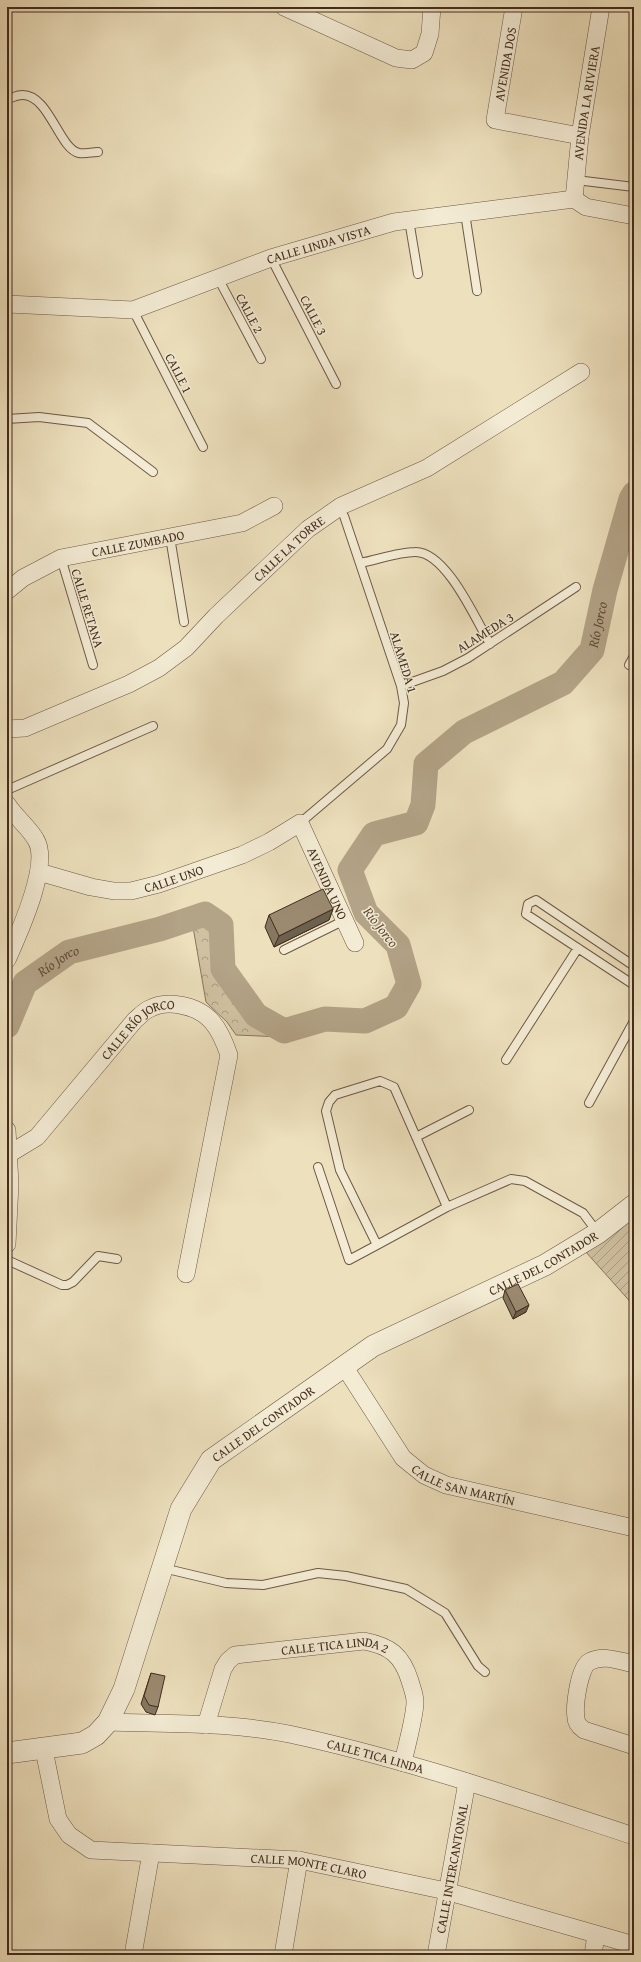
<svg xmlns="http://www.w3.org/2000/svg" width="641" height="1962" font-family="'Gentium Book Plus',serif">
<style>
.park{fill:url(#park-crowns);stroke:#897660}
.garden{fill:url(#garden-furrows);stroke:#897660}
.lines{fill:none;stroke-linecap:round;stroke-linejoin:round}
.river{stroke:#b3a387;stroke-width:25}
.service-casing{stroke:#6d5945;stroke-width:10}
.minor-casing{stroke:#6d5945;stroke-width:18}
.tertiary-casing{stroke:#6d5945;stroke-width:22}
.service{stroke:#f3ebd4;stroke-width:8}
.minor{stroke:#f3ebd4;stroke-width:17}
.tertiary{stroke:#f3ebd4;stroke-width:21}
.wall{fill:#857760;stroke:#422c1d}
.shaded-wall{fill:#6c614e;stroke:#422c1d}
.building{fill:#9b8a70;stroke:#422c1d}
.labels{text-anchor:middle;stroke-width:3;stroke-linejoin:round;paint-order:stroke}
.street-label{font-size:13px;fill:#422c1d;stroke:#f3ebd4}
.water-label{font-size:14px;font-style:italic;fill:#5e4a38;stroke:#f3ebd4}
</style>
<defs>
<pattern id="park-crowns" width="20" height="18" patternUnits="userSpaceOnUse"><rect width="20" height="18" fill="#d0c1a2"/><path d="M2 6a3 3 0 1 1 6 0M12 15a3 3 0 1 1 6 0" fill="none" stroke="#aa9d83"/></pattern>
<pattern id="garden-furrows" width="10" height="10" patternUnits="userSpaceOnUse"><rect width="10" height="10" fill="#d0c1a2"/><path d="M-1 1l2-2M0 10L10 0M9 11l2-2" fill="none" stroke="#aa9d83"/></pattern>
</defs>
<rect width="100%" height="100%" fill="#ede0bd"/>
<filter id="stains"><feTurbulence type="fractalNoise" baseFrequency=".005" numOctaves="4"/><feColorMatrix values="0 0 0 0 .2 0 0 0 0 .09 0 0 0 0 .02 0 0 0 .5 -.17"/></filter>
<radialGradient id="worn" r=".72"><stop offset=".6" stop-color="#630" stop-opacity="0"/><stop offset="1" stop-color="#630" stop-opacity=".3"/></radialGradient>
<path class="park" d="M211 926 216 930V971L253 1019 283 1037 236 1035 227 1022 206 1002 193 927Z"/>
<path class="garden" d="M634 1217V1306L585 1251Z"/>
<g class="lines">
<path class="river" id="s1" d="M7 1026 25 983 69 952 160 929 205 914 221 925 223 969 256 1015 284 1031 325 1019 365 1021 396 1007 409 984 398 945 366 913 350 870 374 834 416 823 423 805 426 764 464 732 563 683 592 650 605 590 631 499 634 494"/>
<defs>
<path id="service" d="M7 99C12 98 17 95 22 95 49 94 59 149 79 153 85 154 92 152 98 152
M576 180 634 187
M465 213 477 291
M409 220 418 274
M271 258 336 384
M218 278 261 359
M133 310 203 447
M7 419 39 417 88 423 153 472
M170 537 184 622
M61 558 93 665
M360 563C377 560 398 552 415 552 446 551 476 620 490 644
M629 665 634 656
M401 686 443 671 468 658 576 587
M7 790 153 726
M300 823 387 749 401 725 404 703 401 686 344 516
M284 950 345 920
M634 966 536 900 528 904 526 914 634 985
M506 1060 578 948
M589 1103 634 1021
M416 1137 469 1110
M318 1167 349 1260 377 1245
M447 1207 394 1087 380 1081 335 1095 329 1102 326 1111 340 1170 377 1245 447 1207 511 1179 525 1181 583 1213 598 1233
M7 1260 62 1285H67L73 1282 98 1256 117 1259
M163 1568 226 1583 263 1585 318 1573 346 1576 406 1589 445 1613 478 1666 485 1672"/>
<g id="minor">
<path d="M284 7 396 58 412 60 424 53 430 34 432 7"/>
<path d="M514 7 495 120 580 136"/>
<path id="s2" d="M574 199 580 136 601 7"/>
<path id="s3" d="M7 304 133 310 271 258 394 222 574 199 586 207 634 216"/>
<path id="s4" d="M7 591 23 578 61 558 242 523 274 506"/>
<path id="s5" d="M7 729 25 728 129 684 159 668 186 648 216 616 308 529 341 506 427 468 581 372"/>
<path d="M7 804C15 817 29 827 36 840 51 865 18 935 7 960"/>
<path id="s6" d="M39 872 91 887 114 891H131L159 884 242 855 269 842 300 823 355 943"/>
<path d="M7 1130 10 1184 7 1244"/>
<path id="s7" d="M9 1154 37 1137 135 1020C139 1017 144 1011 149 1009 158 1004 170 1003 180 1005 210 1010 220 1029 229 1055L186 1274"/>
<path id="s8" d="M344 1366 403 1458 424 1475 446 1485 634 1528"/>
<path d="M634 1664C619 1661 603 1654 589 1662 579 1668 574 1706 576 1718 576 1723 580 1727 584 1730L634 1746"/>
<path id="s9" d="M108 1722C168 1724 230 1722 289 1734 406 1759 520 1799 634 1836"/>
<path id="s10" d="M206 1725 223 1669 228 1661 235 1655 364 1641C390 1646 402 1655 410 1681 412 1688 415 1695 415 1702 415 1717 406 1747 403 1763"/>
<path id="s11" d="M44 1750 58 1819 69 1835 91 1850 299 1860 446 1891 634 1945"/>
<path d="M133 1955 151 1853"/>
<path d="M283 1955 299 1860"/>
<path id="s12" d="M436 1955 467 1782"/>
<path d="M593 1955 596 1935"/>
</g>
<g id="tertiary">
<path id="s13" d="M7 1753 82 1743 96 1735 108 1722 124 1689 181 1509 211 1460 373 1346 545 1265 598 1233 634 1205"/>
</g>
</defs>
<use href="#service" class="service-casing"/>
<use href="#minor" class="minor-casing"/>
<use href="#tertiary" class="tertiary-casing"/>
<use href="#service" class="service"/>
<use href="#minor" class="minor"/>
<use href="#tertiary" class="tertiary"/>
</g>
<path class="wall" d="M333 909 329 920 274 947 265 927 269 915Z
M505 1290 526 1312 513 1319 503 1298Z
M151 1673 158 1707 155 1715 146 1712 141 1704Z"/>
<path class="shaded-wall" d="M333 909 329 920 274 947 279 936Z
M529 1305 526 1312 513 1319 516 1312Z"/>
<path class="building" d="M323 889 333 909 279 936 269 915Z
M518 1284 529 1305 516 1312 505 1290Z
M151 1673 165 1676 158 1707 149 1705 144 1696Z"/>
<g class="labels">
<g class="street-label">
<text transform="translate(505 64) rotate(-80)" y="5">AVENIDA DOS</text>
<text dy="5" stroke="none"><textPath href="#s2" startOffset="97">AVENIDA LA RIVIERA</textPath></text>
<text dy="5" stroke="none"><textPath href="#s3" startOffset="323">CALLE LINDA VISTA</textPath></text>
<text transform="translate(250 313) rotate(62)" y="5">CALLE 2</text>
<text transform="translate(314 315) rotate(63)" y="5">CALLE 3</text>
<text transform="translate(179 373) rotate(63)" y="5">CALLE 1</text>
<text dy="5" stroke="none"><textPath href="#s4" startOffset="142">CALLE ZUMBADO</textPath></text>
<text dy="5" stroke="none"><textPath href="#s5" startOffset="342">CALLE LA TORRE</textPath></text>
<text transform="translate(88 608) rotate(73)" y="5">CALLE RETANA</text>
<text transform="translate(485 632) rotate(-32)" y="5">ALAMEDA 3</text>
<text transform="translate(404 662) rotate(73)" y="5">ALAMEDA 1</text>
<text dy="5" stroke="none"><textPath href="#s6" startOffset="139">CALLE UNO</textPath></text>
<text dy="5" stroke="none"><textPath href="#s6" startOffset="344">AVENIDA UNO</textPath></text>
<text dy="5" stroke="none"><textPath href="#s7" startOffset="183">CALLE RÍO JORCO</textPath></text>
<text dy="5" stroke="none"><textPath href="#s13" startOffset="780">CALLE DEL CONTADOR</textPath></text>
<text dy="5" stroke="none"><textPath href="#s13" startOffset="456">CALLE DEL CONTADOR</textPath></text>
<text dy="5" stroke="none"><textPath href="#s8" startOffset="177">CALLE SAN MARTÍN</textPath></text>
<text dy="5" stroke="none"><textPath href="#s10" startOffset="178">CALLE TICA LINDA 2</textPath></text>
<text dy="5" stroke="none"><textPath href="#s9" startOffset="271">CALLE TICA LINDA</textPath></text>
<text dy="5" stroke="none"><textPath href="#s11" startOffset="335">CALLE MONTE CLARO</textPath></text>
<text dy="5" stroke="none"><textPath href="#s12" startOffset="88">CALLE INTERCANTONAL</textPath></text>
</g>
<g class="water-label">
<text dy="5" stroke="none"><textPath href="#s1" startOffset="1046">Río Jorco</textPath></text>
<text transform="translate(381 927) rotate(52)" y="5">Río Jorco</text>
<text dy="5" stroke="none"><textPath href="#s1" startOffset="87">Río Jorco</textPath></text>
</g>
</g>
<rect width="641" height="1962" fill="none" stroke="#ede0bd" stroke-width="24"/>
<rect x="8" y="8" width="625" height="1946" fill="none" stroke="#422c1d" stroke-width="2"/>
<rect x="12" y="12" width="617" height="1938" fill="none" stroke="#422c1d"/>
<rect width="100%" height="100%" filter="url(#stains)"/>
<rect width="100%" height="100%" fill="url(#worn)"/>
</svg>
